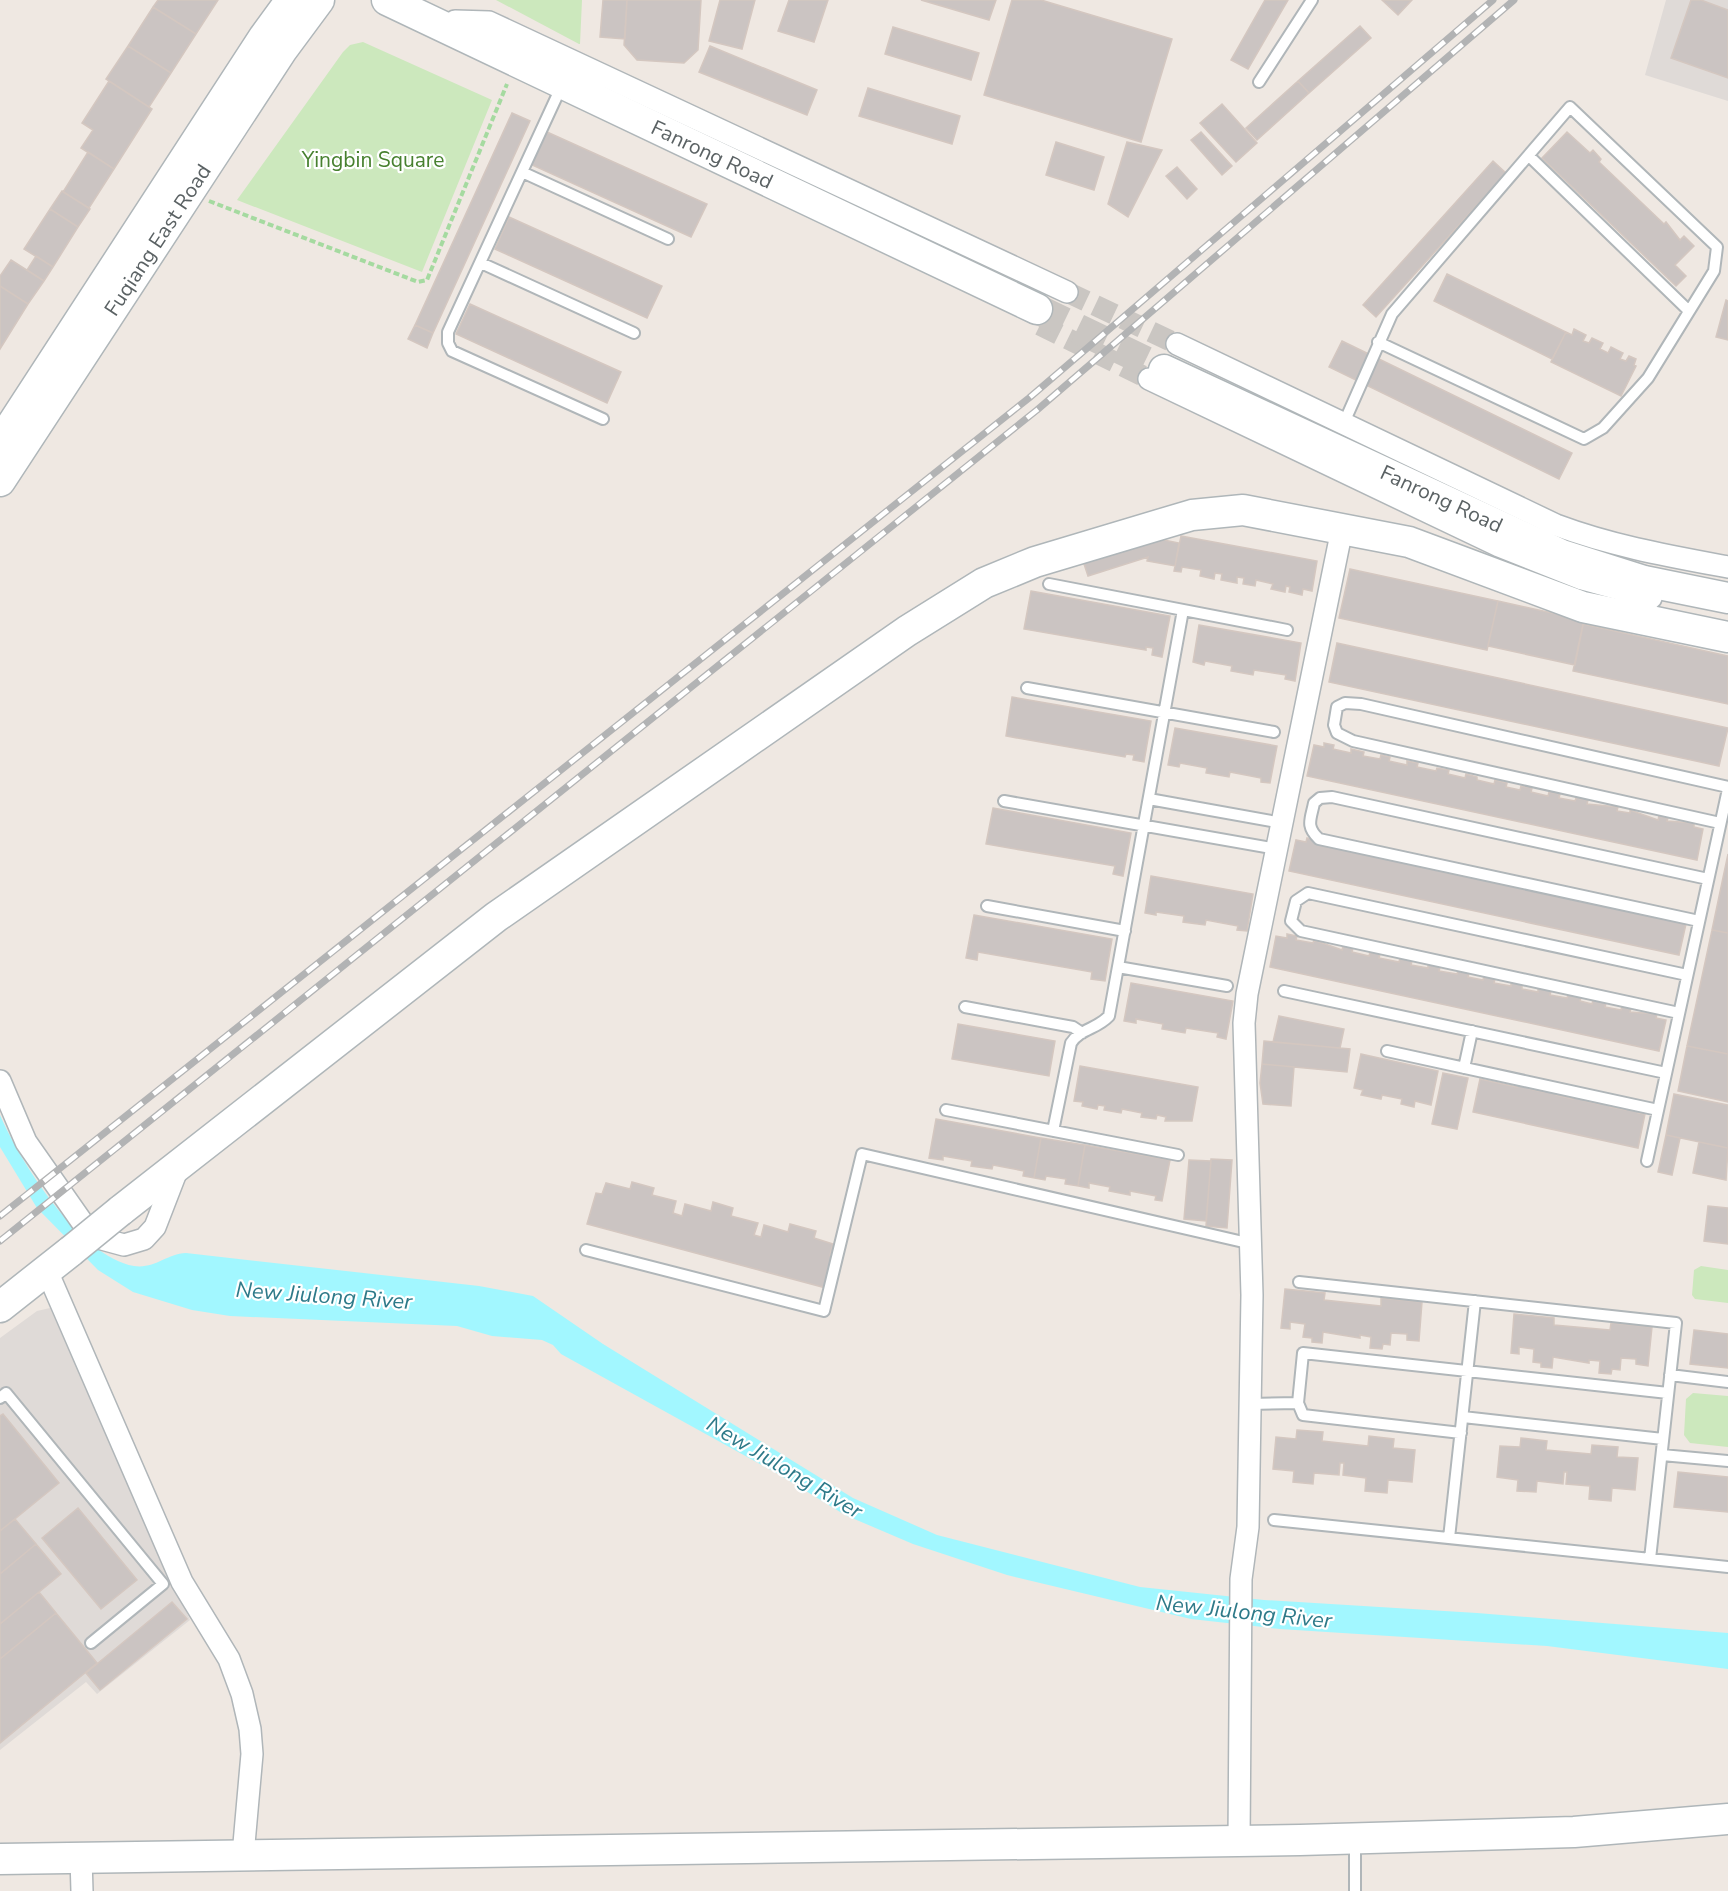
<svg xmlns="http://www.w3.org/2000/svg" width="1728" height="1891" font-family="'Nunito Sans',sans-serif">
<style>
.industrial{fill:#dfdad7}
.green{fill:#cce8bd}
.water{fill:#a2f7ff}
.building{fill:#cbc4c2;stroke:#d4c7c0;stroke-width:1.5}
.lines{fill:none;stroke-linecap:round;stroke-linejoin:round}
.street-tunnel{stroke:#cac6c2;stroke-width:21;stroke-dasharray:21 10;stroke-linecap:butt}
.secondary-tunnel{stroke:#cac6c2;stroke-width:30;stroke-dasharray:30 15;stroke-linecap:butt}
.lane-casing{stroke:#b0b6b9;stroke-width:14}
.street-casing{stroke:#b0b6b9;stroke-width:24}
.secondary-casing{stroke:#afb6b9;stroke-width:33}
.path{stroke:#a5daa0;stroke-width:4;stroke-dasharray:6 3;stroke-linecap:butt}
.lane{stroke:#fff;stroke-width:10}
.street{stroke:#fff;stroke-width:21}
.secondary{stroke:#fff;stroke-width:30}
.rail-casing{stroke:#b2b3b4;stroke-width:7}
.rail{stroke:#fff;stroke-width:4.5;stroke-dasharray:14;stroke-linecap:butt}
.secondary-bridge-casing{stroke:#afb6b9;stroke-width:33;stroke-linecap:butt}
.secondary-bridge{stroke:#fff;stroke-width:30}
.labels{text-anchor:middle;stroke-width:4.5;stroke-linejoin:round;paint-order:stroke}
.street-label{font-size:21px;fill:#5b6264;stroke:#fff}
.park-label{font-size:21px;fill:#47802f;stroke:#fff}
.water-label{font-size:22px;font-style:italic;fill:#2e7a89;stroke:#fff}
</style>
<rect width="100%" height="100%" fill="#efe8e2"/>
<path class="industrial" d="M1666 0H1728V101L1645 75Z
M50 1308 190 1620 97 1694 86 1682 0 1750V1338L37 1311Z"/>
<path class="green" d="M496 0H582L580 44H579Z
M363 42 492 100 422 272 237 200 343 52 350 45Z
M1701 1266 1728 1270V1303L1695 1299 1692 1295 1694 1270Z
M1693 1393 1728 1396V1447L1690 1443 1684 1435 1686 1399Z"/>
<path class="water" d="M0 1115C20 1162 80 1257 134 1266 155 1269 166 1254 186 1253L479 1286 533 1296 603 1344 853 1498 937 1535 1140 1587 1264 1600 1477 1613 1728 1633V1669L1547 1646 1280 1629 1191 1619 1007 1575 913 1544 845 1515 780 1475 561 1354 553 1345 542 1340 492 1336 457 1326 230 1316 192 1310 133 1292 98 1270 37 1208 0 1147Z"/>
<path class="building" d="M158 0H218L196 34 153 7Z
M603 0H627L625 39 600 37Z
M627 0H701L698 50 684 63 637 60 624 45Z
M720 0H755L742 49 709 41Z
M789 0H828L814 42 778 31Z
M921 0H996L989 20Z
M1012 0H1041L1172 39 1141 142 984 95Z
M1265 0H1288L1248 69 1231 60Z
M1382 0H1412L1398 15Z
M1691 0H1701L1728 10V78L1671 58Z
M153 7 196 34 171 73 128 46Z
M1360 26 1371 38 1309 93 1298 81Z
M893 27 979 53 971 80 885 54Z
M128 46 171 73 149 107 106 79Z
M710 46 817 90 807 115 699 72Z
M109 81 152 109 114 169 81 148 93 130 82 123Z
M1298 81 1309 93 1257 140 1246 128Z
M868 88 960 116 952 144 859 116Z
M1222 104 1257 143 1236 162 1200 123Z
M512 113 530 121 433 333 415 325Z
M547 132 707 204 691 237 532 165Z
M1201 132 1232 166 1222 175 1191 140Z
M1567 132 1590 153 1593 150 1601 159 1599 162 1664 224 1666 222 1680 240 1684 236 1694 246 1675 265 1686 276 1676 286 1542 158Z
M1056 142 1104 157 1094 190 1046 175Z
M1127 142 1162 150 1128 217 1108 204Z
M88 152 114 169 89 208 63 192Z
M1493 161 1506 173 1376 317 1363 305Z
M1177 167 1197 189 1187 199 1166 176Z
M62 191 90 209 78 227 50 209Z
M50 209 78 227 53 267 24 249Z
M509 217 662 286 647 318 495 249Z
M36 256 53 267 44 281 27 270Z
M11 260 44 281 28 304 0 286V276Z
M1447 274 1566 332 1552 359 1434 301Z
M0 286 28 304 0 349Z
M1726 300 1728 301V340L1716 337Z
M470 304 621 372 607 403 456 334Z
M415 325 433 333 427 348 408 339Z
M1574 329 1586 335 1583 341 1589 343 1592 338 1603 343 1600 349 1608 353 1611 347 1623 353 1620 359 1626 361 1629 356 1636 359 1634 365 1636 366 1621 396 1551 362 1566 332 1572 335Z
M1342 341 1572 453 1559 479 1329 367Z
M1181 536 1317 561 1312 591 1303 589 1302 595 1289 592 1290 587 1286 586 1285 592 1271 589 1273 584 1256 580 1255 586 1243 584 1244 578 1237 577V583L1221 580 1222 574 1215 573 1214 579 1200 576 1201 570 1182 567 1181 572 1174 571Z
M1154 538 1179 543 1175 566 1147 561 1148 557 1088 576 1083 561Z
M1350 569 1498 601 1487 650 1339 618Z
M1031 591 1170 616 1162 657 1152 655 1153 648 1146 647V650L1024 629Z
M1498 601 1584 620 1575 665 1488 646Z
M1583 624 1728 656V704L1573 671Z
M1199 625 1301 643 1295 681 1285 679 1286 675 1254 670 1253 675 1231 671 1232 666 1205 661 1204 665 1193 662Z
M1337 643 1728 728 1719 766 1329 682Z
M1012 697 1151 721 1144 762 1133 760 1134 755 1126 754 1125 757 1006 736Z
M1175 728 1277 746 1270 783 1261 782V778L1230 772 1229 777 1206 773 1207 768 1180 763 1179 767 1168 765Z
M1324 743 1334 745 1333 749 1351 753V749L1364 752 1363 756 1380 759 1381 755 1390 757 1389 761 1407 765V761L1418 763 1417 767 1436 771 1437 768 1449 770 1448 774 1465 778 1466 774 1477 777V780L1494 784 1495 780 1507 783 1506 787 1520 790 1521 786 1532 788 1531 792 1548 796 1549 792 1560 794 1559 798 1575 801 1576 798 1588 800 1587 804 1618 807 1617 811 1630 813V810L1658 820 1659 816 1668 818 1667 821 1694 823V827L1703 829 1697 860 1307 776 1314 745 1324 747Z
M993 808 1131 833 1123 876 1113 874 1115 866 986 844Z
M1307 838 1317 840 1316 844 1333 848 1334 844 1347 847 1346 851 1362 854 1363 850 1372 853V856L1389 860 1390 856 1400 859 1399 862 1419 866 1420 863 1431 865V869L1447 873 1448 869 1460 871 1459 875 1477 879 1478 875 1489 878 1488 881 1503 885V881L1514 883 1513 887 1530 891 1531 887 1542 889 1541 893 1557 897 1558 893 1571 895 1570 899 1586 903 1587 899 1612 908 1613 904 1626 907 1625 911 1641 914 1642 911 1650 913 1649 916 1665 920V916L1677 918 1676 922 1686 924 1679 955 1289 871 1296 840 1306 842Z
M1728 854V933L1712 930Z
M1151 876 1253 894 1247 931 1237 930 1238 926 1206 920 1205 925 1183 922 1184 916 1156 912V915L1145 913Z
M974 915 1112 939 1105 981 1091 979 1092 972 978 952 977 960 966 958Z
M1712 930 1728 933V1054L1687 1046Z
M1287 934 1297 936 1296 940 1313 943 1314 940 1342 950 1343 946 1353 948 1352 952 1369 956 1370 952 1380 954 1379 958 1399 962 1400 958 1412 961 1411 965 1428 968V964L1440 967 1439 971 1457 974 1458 971 1469 973 1468 977 1483 980 1484 976 1495 979 1494 983 1511 986V982L1522 985V989L1538 992V988L1551 991 1550 995 1567 998 1568 995 1581 997 1580 1001 1592 1004 1593 1000 1606 1003 1605 1007 1621 1010 1622 1006 1631 1008 1630 1012 1657 1014 1656 1018 1666 1020 1659 1051 1270 967 1276 936 1287 938Z
M1131 983 1233 1001 1226 1039 1217 1037 1218 1033 1186 1028 1185 1033 1162 1029 1163 1024 1136 1019V1023L1124 1021Z
M1279 1016 1344 1029 1340 1048 1273 1042Z
M958 1024 1055 1041 1049 1076 952 1059Z
M1264 1041 1350 1049 1347 1072 1262 1064Z
M1687 1046 1728 1054V1102L1678 1091Z
M1361 1054 1438 1071 1431 1105 1415 1101 1414 1107 1401 1104 1402 1099 1382 1095 1381 1099 1361 1095 1363 1090 1354 1088Z
M1262 1064 1294 1067 1291 1106 1263 1104 1260 1083Z
M1080 1066 1198 1087 1192 1121H1165L1166 1117 1157 1115 1156 1119 1141 1117 1142 1113 1122 1109 1121 1113 1104 1110 1105 1106 1098 1105 1097 1109 1082 1106 1083 1102 1074 1101Z
M1443 1073 1468 1078 1457 1129 1432 1124Z
M1480 1079 1517 1087V1083L1529 1085V1089L1544 1092 1545 1088 1557 1091 1556 1095 1573 1099 1574 1095 1586 1097 1585 1101 1599 1104V1101L1611 1103 1610 1107 1626 1110 1627 1106 1639 1109 1638 1113 1645 1114 1638 1148 1473 1112Z
M1674 1094 1728 1105V1148L1666 1135Z
M936 1119 1041 1138 1034 1178 1023 1176 1024 1171 993 1165 992 1169 971 1166 972 1161 943 1156V1160L929 1158Z
M1666 1135 1680 1138 1672 1175 1658 1172Z
M1041 1138 1085 1145 1078 1186 1065 1184 1066 1179 1046 1176 1045 1180 1034 1178Z
M1699 1142 1728 1148 1726 1180 1693 1173Z
M1085 1145 1170 1160 1162 1201 1155 1200 1156 1196 1130 1191V1195L1109 1191 1110 1187 1089 1183V1188L1078 1186Z
M1211 1159 1232 1160 1227 1228 1206 1226Z
M1189 1160 1211 1161 1206 1221 1184 1219Z
M632 1182 654 1188 652 1195 676 1201 673 1213 682 1216 685 1204 711 1211 713 1202 733 1208 731 1216 758 1223 754 1235 761 1237 764 1225 788 1232 790 1224 816 1231 814 1238 833 1244 830 1255 835 1257 826 1288 587 1224 596 1193 602 1194 606 1183 630 1189Z
M1708 1206 1728 1208V1244L1704 1241Z
M1285 1289 1325 1293 1324 1300 1381 1306V1298L1422 1302 1419 1341 1407 1340V1334L1391 1333 1390 1345 1383 1344 1382 1349 1370 1348 1371 1337 1360 1335V1338L1323 1332 1322 1343 1312 1342V1338L1303 1337 1305 1324 1290 1322V1329L1281 1328Z
M1514 1314 1554 1318V1325L1610 1330 1611 1323 1652 1327 1648 1366 1636 1364V1359L1621 1358 1620 1370 1612 1369 1611 1374 1599 1373 1600 1361 1589 1360V1363L1553 1357 1552 1368 1541 1367V1363L1533 1362 1534 1349 1519 1347V1354L1511 1353Z
M1694 1330 1728 1334V1368L1690 1364Z
M3 1414 59 1483 0 1531V1416Z
M1297 1430 1323 1432 1322 1441 1368 1446 1369 1436 1394 1439 1393 1448 1415 1450 1412 1482 1388 1480 1387 1493 1365 1491 1366 1478 1343 1475 1344 1463H1340L1339 1475 1314 1473 1313 1484 1293 1482 1294 1471 1273 1469 1276 1437 1296 1439Z
M1521 1438 1547 1441 1546 1450 1591 1454 1592 1445 1618 1447 1617 1457 1638 1458 1635 1490 1612 1488 1611 1501 1589 1499 1590 1486 1566 1484 1567 1472H1564L1563 1484 1537 1481 1536 1492 1517 1491 1518 1480 1497 1477 1500 1446 1520 1447Z
M1678 1472 1728 1477V1512L1674 1507Z
M78 1508 137 1580 101 1609 42 1538Z
M15 1519 36 1544 0 1574V1531Z
M36 1544 61 1574 0 1624V1574Z
M39 1592 56 1613 0 1659V1624Z
M172 1602 187 1619 100 1690 86 1673Z
M56 1613 97 1663 0 1743V1659Z"/>
<g class="lines">
<path class="street-tunnel" d="M1067 292 1177 344
M1040 325 1149 379"/>
<path class="secondary-tunnel" d="M1037 309 1164 370"/>
<defs>
<path id="lane" d="M1259 82 1312 0
M557 96 448 332V343L452 351 603 419
M1529 156 1689 311
M522 172 668 239
M481 263 634 333
M1343 425 1392 314 1570 107 1717 247 1714 271 1648 378 1603 428 1584 439 1378 342
M1049 584 1287 630
M1027 688 1274 732
M1149 799 1282 823
M1004 801 1277 849
M1720 823 1353 741 1337 733 1334 725 1337 707 1345 703 1361 704 1728 787
M987 906 1125 931
M1699 921 1319 839C1305 826 1311 819 1314 803L1320 798 1332 797 1708 879
M1118 967 1227 986
M1284 991 1666 1073
M965 1007 1073 1027 1082 1033
M1679 1013 1301 931 1291 921 1296 901 1308 893 1687 975
M1387 1051 1658 1110
M1464 1068 1472 1031
M946 1110 1178 1155
M1053 1131 1071 1043C1080 1029 1097 1029 1109 1016L1183 610
M1647 1161 1728 789
M586 1250 824 1311 862 1154 1252 1244
M1299 1282 1676 1323 1650 1559
M1670 1375 1728 1382
M0 1398 6 1393 163 1584 91 1643
M1298 1403 1303 1415 1461 1433
M1250 1404 1298 1403 1303 1353 1668 1393
M1463 1417 1663 1439
M1662 1455 1728 1461
M1274 1520 1728 1567
M1449 1538 1475 1301
M1355 1839V1891"/>
<path id="street" d="M455 21 489 22 1067 292
M1177 344 1556 525C1612 546 1669 556 1728 567
M1149 379 1499 546 1582 579 1651 598
M0 1081 26 1142 82 1222 102 1239 124 1245 144 1239 155 1227 179 1165
M47 1271 182 1582 229 1659 242 1694 250 1729 252 1754 243 1855
M1239 1841 1241 1579 1248 1527 1252 1295 1244 1023 1247 994 1342 529
M81 1858 82 1891"/>
<g id="secondary">
<path id="s1" d="M387 0 1037 309"/>
<path id="s2" d="M1164 370 1562 555 1644 581 1728 598"/>
<path d="M0 443 264 37 291 0"/>
<path id="s3" d="M0 481 282 50 319 0"/>
<path d="M120 1211 496 917 907 631 984 583 1035 562 1192 515 1243 510 1409 542 1583 607 1728 637"/>
<path d="M0 1307 71 1251"/>
<path d="M0 1859 1300 1840 1574 1832 1728 1819"/>
</g>
</defs>
<use href="#lane" class="lane-casing"/>
<use href="#street" class="street-casing"/>
<use href="#secondary" class="secondary-casing"/>
<path class="path" d="M209 201 418 282 427 280 507 84"/>
<use href="#lane" class="lane"/>
<use href="#street" class="street"/>
<use href="#secondary" class="secondary"/>
<defs>
<path id="rail" d="M0 1216 1029 398 1493 0
M0 1241 1037 410 1514 0"/>
</defs>
<use href="#rail" class="rail-casing"/>
<use href="#rail" class="rail"/>
<defs>
<path id="secondary-bridge" d="M71 1251 120 1211"/>
</defs>
<use href="#secondary-bridge" class="secondary-bridge-casing"/>
<use href="#secondary-bridge" class="secondary-bridge"/>
</g>
<g class="labels">
<g class="street-label">
<text dy="7" stroke="none"><textPath href="#s1" startOffset="360">Fanrong Road</textPath></text>
<text dy="7" stroke="none"><textPath href="#s3" startOffset="288">Fuqiang East Road</textPath></text>
<text dy="7" stroke="none"><textPath href="#s2" startOffset="306">Fanrong Road</textPath></text>
</g>
<g class="park-label">
<text x="373" y="167">Yingbin Square</text>
</g>
<g class="water-label">
<text transform="translate(324 1295) rotate(4)" y="8">New Jiulong River</text>
<text transform="translate(785 1467) rotate(31)" y="8">New Jiulong River</text>
<text transform="translate(1244 1611) rotate(6)" y="8">New Jiulong River</text>
</g>
</g>
</svg>
